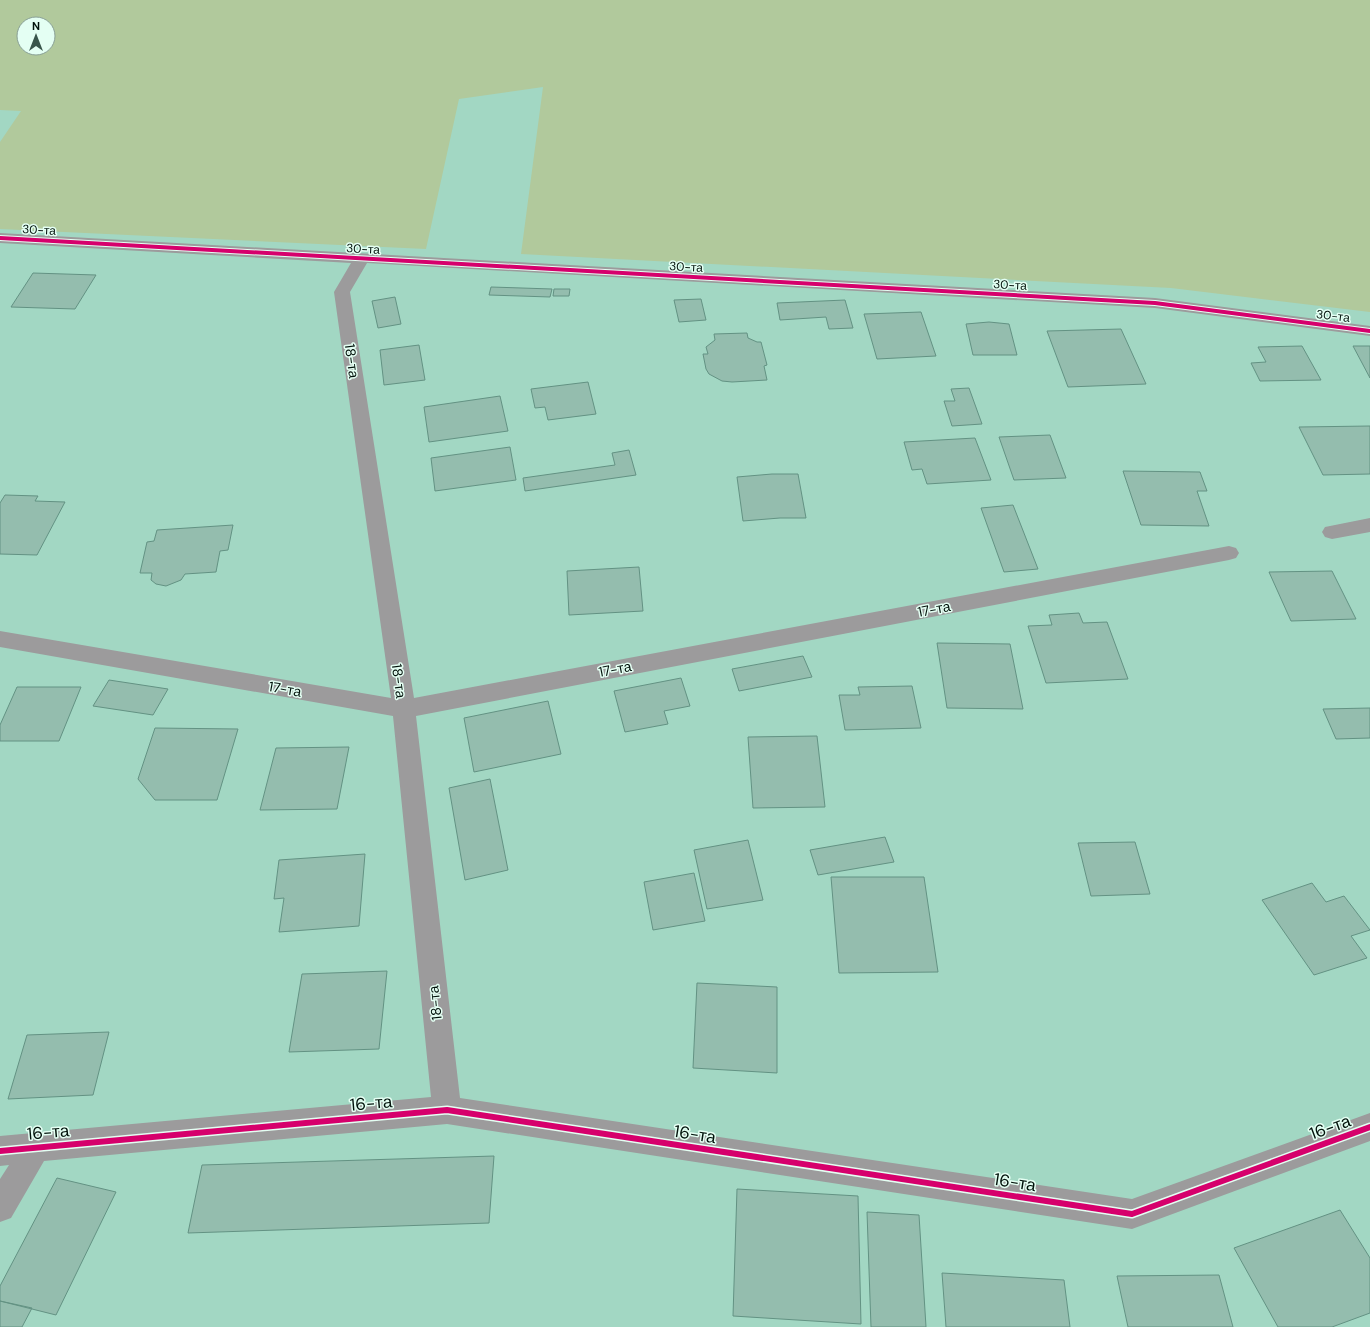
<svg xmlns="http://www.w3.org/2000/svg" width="1370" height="1327" font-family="'DM Sans',sans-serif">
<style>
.green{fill:#b1c99c;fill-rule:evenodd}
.building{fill:#94bdae;stroke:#639283}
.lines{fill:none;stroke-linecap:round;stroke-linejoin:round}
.minor{fill:#9c9b9c;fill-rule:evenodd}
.cycleway-far1-casing{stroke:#e4fff3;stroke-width:6}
.cycleway-casing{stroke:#e4fff3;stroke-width:9}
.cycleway-far1{stroke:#d6006c;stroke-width:4}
.cycleway{stroke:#d6006c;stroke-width:6}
.labels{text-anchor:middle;stroke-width:3;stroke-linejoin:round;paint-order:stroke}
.far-street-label{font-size:12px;fill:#00110a;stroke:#e4fff3}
.street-label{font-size:14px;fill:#00110a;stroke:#e4fff3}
.near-street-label{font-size:17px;fill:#00110a;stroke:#e4fff3}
</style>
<rect width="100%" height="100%" fill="#a2d7c3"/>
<path class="green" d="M0 0H1370V312L1171 288 521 254 543 87 459 99 426 249 0 229V142L21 111 0 110ZM24 24H48V48H24Z"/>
<path class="building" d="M33 273 96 275 75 309 11 307Z
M491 287 552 289 550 297 489 295Z
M554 289H570L569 296H553Z
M395 297 401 324 378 328 372 301Z
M701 299 706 320 679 322 674 300Z
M845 300 853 328 829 329 826 317 780 320 777 303Z
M921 312 936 356 877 359 864 314Z
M989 322 1009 324 1017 355H973L966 324Z
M1121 329 1146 384 1068 387 1047 331Z
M747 333 748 338 757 342H761L767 365 764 366 767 380 732 382 722 381 709 374 706 369 703 354H708L706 347 715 340 714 334Z
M419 345 425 380 384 385 380 350Z
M1302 346 1321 380 1260 381 1251 363 1266 362 1258 347Z
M1353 346H1370V378Z
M588 382 596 414 548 420 545 407 535 408 531 389Z
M969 388 982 424 952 426 944 401H955L951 389Z
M500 396 508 431 429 442 424 407Z
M1370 426V474L1323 475 1299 427Z
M1050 435 1066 478 1014 480 999 437Z
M975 438 991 480 927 484 922 469 912 470 904 442Z
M510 447 516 480 435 491 431 458Z
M629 450 636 475 525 491 523 478 615 465 612 453Z
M1123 471 1200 472 1207 491H1197L1209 526 1141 525Z
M772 474H798L806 518H780L743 521 737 477Z
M5 495 38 496 35 501 65 502 37 555 0 554V503Z
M1013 505 1038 569 1004 572 981 508Z
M233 525 228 550 220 551 216 572 185 574 181 580 166 586 156 584 151 580 152 573H140L147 542 154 541 157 530Z
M639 567 643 611 569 615 567 571Z
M1332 571 1356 619 1291 621 1269 572Z
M1079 613 1083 623 1107 622 1128 679 1046 683 1028 626 1052 625 1049 615Z
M937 643 1010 644 1023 709 947 708Z
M803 656 812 677 739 691 732 669Z
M681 678 690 706 664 711 668 724 625 732 614 691Z
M109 680 168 689 153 715 93 706Z
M912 686 921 728 845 730 839 695H860L858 687Z
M17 687H81L59 741H0V725Z
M548 701 561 754 474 772 464 718Z
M1370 708V738L1336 739 1323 709Z
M155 728 238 729 217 800H155L138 779Z
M817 736 825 807 753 808 748 737Z
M349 747 337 809 260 810 276 748Z
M490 779 508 870 465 880 449 788Z
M885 837 894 862 818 875 810 850Z
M748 840 763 900 707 909 694 850Z
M1135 842 1150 894 1091 896 1078 843Z
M365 854 359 926 279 932 284 898 274 899 279 860Z
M694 873 705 921 653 930 644 882Z
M831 877H924L938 972 839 973Z
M1312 883 1326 902 1344 896 1370 930 1351 936 1367 958 1314 975 1262 900Z
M387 971 379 1049 289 1052 302 974Z
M697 983 777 987V1073L693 1068Z
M109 1032 93 1095 8 1099 27 1035Z
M494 1156 489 1223 188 1233 202 1165Z
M57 1178 116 1192 56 1315 0 1301V1286Z
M737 1189 858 1196 861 1324 733 1316Z
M1340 1210 1370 1258V1313L1332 1327H1278L1234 1248Z
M867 1212 919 1215 926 1327H871Z
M942 1273 1064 1280 1070 1327H946Z
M1219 1275 1233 1327H1128L1117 1276Z
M0 1301 32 1308 22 1327H0Z"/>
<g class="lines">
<path class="minor" d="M0 233 1155 298 1370 326V336L1155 308 367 263 350 292 414 698 1229 546 1236 548 1239 553 1236 558 1229 560 416 716 460 1098 1132 1199 1370 1113V1141L1132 1229 447 1124 44 1161 11 1218 0 1222V1179L9 1165 0 1166V1136L431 1097 393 716 0 647V631L391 698 334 292 351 263 0 243Z
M1370 518V532L1332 539 1325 537 1322 532 1325 527Z"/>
<defs>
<path id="cycleway-far1" d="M0 238 1155 303 1370 331"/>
<path id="cycleway" d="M0 1151 447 1110 1132 1214 1370 1127"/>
</defs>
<use href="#cycleway-far1" class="cycleway-far1-casing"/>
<use href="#cycleway" class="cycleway-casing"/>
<use href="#cycleway-far1" class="cycleway-far1"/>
<use href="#cycleway" class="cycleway"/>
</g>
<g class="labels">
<g class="far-street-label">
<text transform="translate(39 230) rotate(3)" y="4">30-та</text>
<text transform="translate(363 249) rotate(3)" y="4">30-та</text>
<text transform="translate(686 267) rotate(3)" y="4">30-та</text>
<text transform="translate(1010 285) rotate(3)" y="4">30-та</text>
<text transform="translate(1333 316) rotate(7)" y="4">30-та</text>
</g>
<g class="street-label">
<text transform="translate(352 361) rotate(82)" y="5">18-та</text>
<text transform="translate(934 609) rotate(-11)" y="5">17-та</text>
<text transform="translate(615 669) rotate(-11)" y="5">17-та</text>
<text transform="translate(399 681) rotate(82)" y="5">18-та</text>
<text transform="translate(285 689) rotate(10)" y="5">17-та</text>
<text transform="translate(435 1003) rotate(-96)" y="5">18-та</text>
</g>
<g class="near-street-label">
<text transform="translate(371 1103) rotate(-5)" y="6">16-та</text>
<text transform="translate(1330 1127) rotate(-20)" y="6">16-та</text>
<text transform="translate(48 1132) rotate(-5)" y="6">16-та</text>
<text transform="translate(695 1134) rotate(9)" y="6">16-та</text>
<text transform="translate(1015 1182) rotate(9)" y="6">16-та</text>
</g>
</g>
<g transform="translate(36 36)"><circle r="19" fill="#e4fff3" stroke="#89a096"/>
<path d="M0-3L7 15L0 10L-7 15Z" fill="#39564b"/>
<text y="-6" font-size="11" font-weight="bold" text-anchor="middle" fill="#00110a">N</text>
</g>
</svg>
